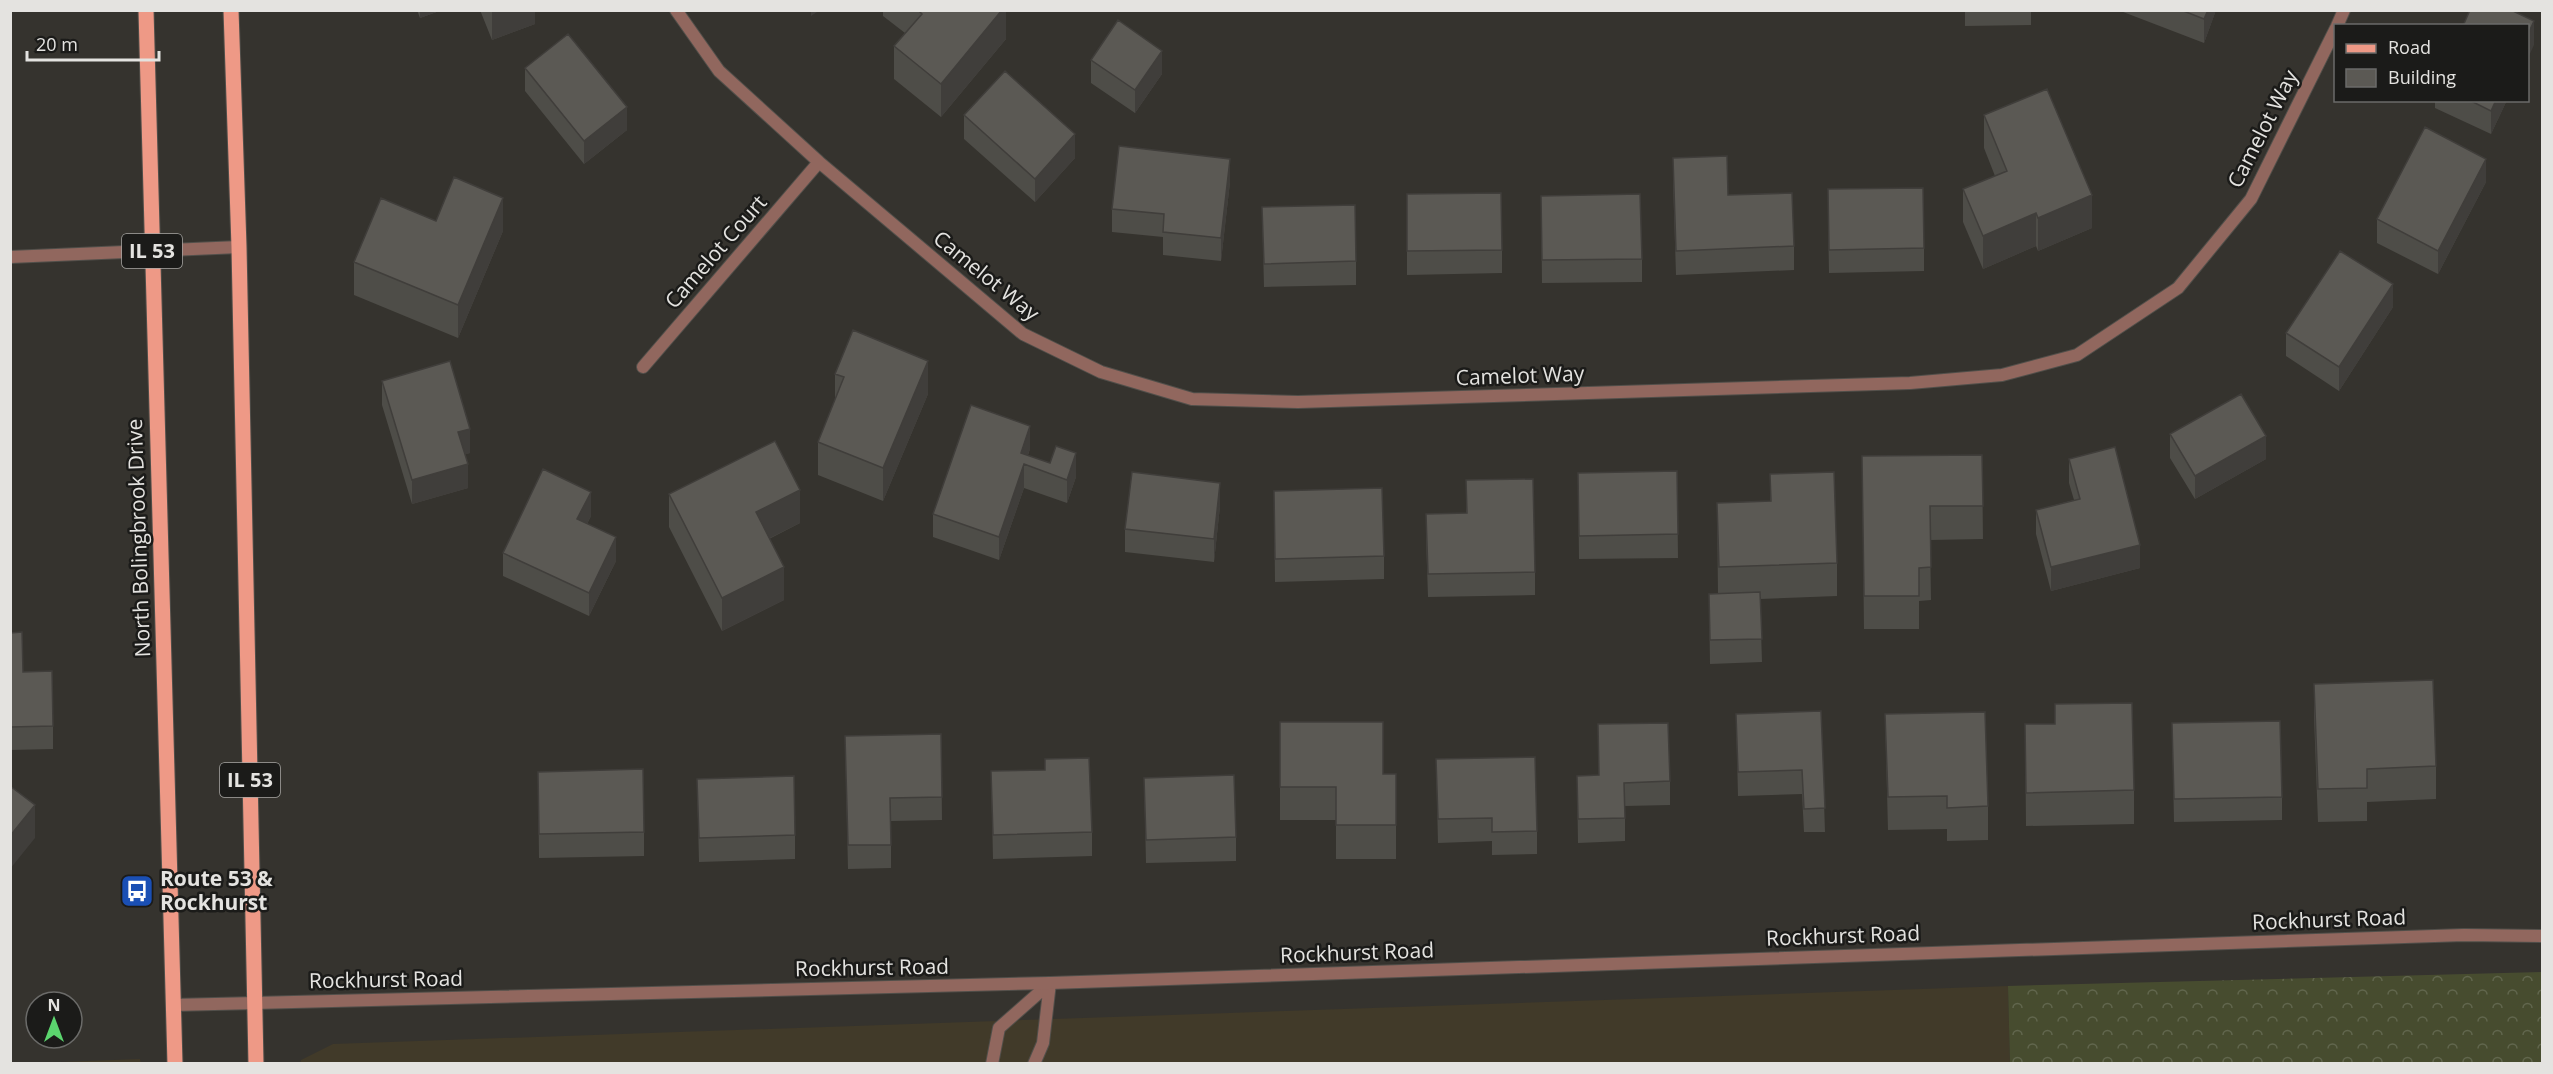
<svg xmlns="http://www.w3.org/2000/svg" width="2553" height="1074" font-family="'Open Sans',sans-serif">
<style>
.commercial{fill:#413a29}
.forest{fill:url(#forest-crowns)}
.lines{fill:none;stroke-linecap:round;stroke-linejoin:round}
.service-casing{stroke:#514f4a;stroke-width:14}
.minor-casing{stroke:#514f4a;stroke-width:14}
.tertiary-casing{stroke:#514f4a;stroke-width:14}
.primary-casing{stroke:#514f4a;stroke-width:17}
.service{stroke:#91675e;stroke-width:12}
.minor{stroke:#91675e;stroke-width:12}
.tertiary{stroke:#91675e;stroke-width:12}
.primary{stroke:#ee9986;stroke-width:15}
.wall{fill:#4e4d48}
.shaded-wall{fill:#403e3b}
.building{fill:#5b5954;stroke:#403e3b;stroke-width:1.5}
.labels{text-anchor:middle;stroke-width:5;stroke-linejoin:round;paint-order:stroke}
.shield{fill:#1b1b19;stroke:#a8a7a4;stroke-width:1.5}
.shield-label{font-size:20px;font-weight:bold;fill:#e4e3e0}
.street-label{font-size:21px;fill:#e4e3e0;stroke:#1b1b19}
.poi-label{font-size:21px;font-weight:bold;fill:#e4e3e0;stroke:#1b1b19;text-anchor:start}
</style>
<defs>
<pattern id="forest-crowns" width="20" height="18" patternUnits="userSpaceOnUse" patternTransform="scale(1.5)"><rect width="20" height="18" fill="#474c2f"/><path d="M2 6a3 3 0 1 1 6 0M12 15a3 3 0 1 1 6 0" fill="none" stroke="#61664d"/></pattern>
</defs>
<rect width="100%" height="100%" fill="#35332e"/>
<path class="commercial" d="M2008 986 2010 1064H300L301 1060 333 1044Z
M140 1059 141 1064 35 1063Z"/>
<path class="forest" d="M2542 972V1063H2010L2008 986Z"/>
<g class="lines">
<defs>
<path id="service" d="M992 1064 999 1028 1050 983
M1034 1064 1043 1043 1050 983"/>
<path id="minor" d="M676 10 719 71 819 162 1023 334 1101 372 1192 399 1298 402 1910 383 2002 375 2077 355 2178 288 2251 199 2336 28
M2337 26 2344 10
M10 257 239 247
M643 367 819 162"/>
<path id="tertiary" d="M173 1005 1050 983 2464 935 2542 936"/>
<path id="primary" d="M146 10 175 1064
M231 10 239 247 256 1064"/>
</defs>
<use href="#service" class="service-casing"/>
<use href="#minor" class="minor-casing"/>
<use href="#tertiary" class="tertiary-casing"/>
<use href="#primary" class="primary-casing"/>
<use href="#service" class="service"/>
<use href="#minor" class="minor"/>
<use href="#tertiary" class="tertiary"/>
<use href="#primary" class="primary"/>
</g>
<path class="wall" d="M417 10H442L420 18Z
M480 10H535V24L492 40Z
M883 10H1006V39L941 117 894 79V46L905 33 883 16Z
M1965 10H2031V25L1965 26Z
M2118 10H2216L2204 43Z
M1091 60 1162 74 1135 113 1091 83Z
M525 68 627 130 584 164 525 91Z
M2435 100H2507L2491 134 2435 108Z
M964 115 1075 158 1035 202 964 139Z
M1984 115 2092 228 2038 251 2036 246 1983 269 1963 222V189L1995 176 1984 148Z
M1673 158 1728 195 1794 246V270L1676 275 1673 181Z
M1230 182 1221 261 1163 255V237L1112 232V209Z
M2486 182 2438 274 2377 243V219Z
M1407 194 1502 250V273L1407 275Z
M1541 196 1642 259V282L1542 283Z
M1262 207 1356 261V285L1264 287Z
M1828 213 1924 248V271L1829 273Z
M503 231 458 338 354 295V262Z
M2393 307 2339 391 2286 356V333Z
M835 374 928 394 883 501 818 475V442L835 401Z
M382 381 470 453 465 454 468 488 412 504 382 405Z
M2170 434 2266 459 2195 499 2170 458Z
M1030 449 1028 455 1076 477 1067 503 1024 488 999 560 933 537V514Z
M1982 455 1983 539 1930 540 1931 600 1919 601V629H1864L1862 456Z
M2069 459 2140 568 2051 591 2036 534V510L2074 500 2069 483Z
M1677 471 1678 558 1579 559 1578 473Z
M1770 474 1837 563V596L1760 599 1762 662 1710 664 1709 594H1718L1717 503 1770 501Z
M1466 480 1535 572V595L1428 597 1426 537 1466 513Z
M1274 491 1384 556V579L1275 582Z
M669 494 800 523 769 539 784 600 722 631 669 527Z
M1220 506 1214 562 1125 552V529Z
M591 516 587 524 616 561 589 616 503 576V553Z
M10 633 23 672 53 726V749L10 750Z
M2314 684 2436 766V799L2367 802V821L2318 822 2314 717Z
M2055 704 2134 790V824L2026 826 2025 724H2055Z
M1821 711 1825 832H1804L1802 794 1738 796 1736 714Z
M1885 714 1988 806V840L1947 841V829L1888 830Z
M1280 722 1383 774H1396V859H1336V820H1280Z
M2172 723 2282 797V820L2174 822Z
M1598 724 1670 781V805L1625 806V841L1578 843 1577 776 1599 775Z
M941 734 942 820 891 821V868L848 869 845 736Z
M1436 759 1537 831V854L1492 855V841L1438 843Z
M991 771 1092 832V856L993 859Z
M538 772 644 832V856L539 858Z
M1144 778 1236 837V861L1146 863Z
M697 779 795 835V859L699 862Z"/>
<path class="shaded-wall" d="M420 10H442L420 18Z
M492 10H535V24L492 40Z
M811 10H820L811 16Z
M1002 10H1006V39L941 117V84Z
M2208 10H2216L2204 43V19Z
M2534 21V45L2528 58V34Z
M1162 51V74L1135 113V90Z
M2496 100H2507L2491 134V111Z
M627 107V130L584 164V141Z
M1075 134V158L1035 202V179Z
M1230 159V182L1221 261V238Z
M2486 159V182L2438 274V251Z
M2092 195V228L2038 251V218Z
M503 198V231L458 338V305Z
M2036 213V246L1983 269V236Z
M2393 284V307L2339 391V367Z
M928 361V394L883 501V468Z
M1030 426V449L1024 464V488L999 560V537L1021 453Z
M470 429V453L458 456V432Z
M2266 436V459L2195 499V476Z
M1076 453V477L1067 503V480Z
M468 464V488L412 504V480Z
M1220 483V506L1214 562V539Z
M800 490V523L756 545V512Z
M591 492V516L577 543V519Z
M616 537V561L589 616V593Z
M2140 545V568L2051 591V567Z
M784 567V600L722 631V598Z
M35 805V838L10 869V836Z"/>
<path class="building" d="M918 10H1002L941 84 894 46 922 14Z
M2181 10H2208L2204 19Z
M2470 10H2511L2534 21 2528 34V26H2463Z
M1118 20 1162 51 1135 90 1091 60Z
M568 34 627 107 584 141 525 68Z
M1005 71 1075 134 1035 179 964 115Z
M2047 89 2092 195 2038 218 2036 213 1983 236 1963 189 2007 171 1984 115Z
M2469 100H2496L2491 111Z
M2425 127 2486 159 2438 251 2377 219Z
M1119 146 1230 159 1221 238 1163 232 1164 214 1112 209Z
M1727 156 1728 195 1792 193 1794 246 1676 251 1673 158Z
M454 177 503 198 458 305 354 262 381 198 436 221Z
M1923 188 1924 248 1829 250 1828 189Z
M1501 193 1502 250 1407 251V194Z
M1640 194 1642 259 1542 260 1541 196Z
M1355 205 1356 261 1264 264 1262 207Z
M2340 251 2393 284 2339 367 2286 333Z
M853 330 928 361 883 468 818 442 844 377 835 374Z
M450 361 470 429 458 432 468 464 412 480 382 381Z
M2241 394 2266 436 2195 476 2170 434Z
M971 405 1030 426 1021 453 1050 463 1056 446 1076 453 1067 480 1024 464 999 537 933 514Z
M775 441 800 490 756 512 784 567 722 598 669 494Z
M2115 447 2140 545 2051 567 2036 510 2080 499 2069 459Z
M1982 455 1983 506H1930L1931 567 1919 568V596H1864L1862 456Z
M543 469 591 492 577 519 616 537 589 593 503 553Z
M1677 471 1678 534 1579 536 1578 473Z
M1132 472 1220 483 1214 539 1125 529Z
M1834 472 1837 563 1719 567 1717 503 1771 501 1770 474Z
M1533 479 1535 572 1428 574 1426 514 1467 513 1466 480Z
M1382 488 1384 556 1275 559 1274 491Z
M1760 592 1762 639 1710 640 1709 594Z
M22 632 23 672 52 671 53 726 10 727V633Z
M2433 680 2436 766 2367 769V788L2318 789 2314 684Z
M2132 703 2134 790 2026 793 2025 724H2055V704Z
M1821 711 1825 808 1804 809 1802 770 1738 772 1736 714Z
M1985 712 1988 806 1947 808V796L1888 797 1885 714Z
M2280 721 2282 797 2174 799 2172 723Z
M1280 722H1383V774H1396V825H1336V787H1280Z
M1668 723 1670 781 1624 783 1625 818 1578 819 1577 776 1599 775 1598 724Z
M941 734 942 797 890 798 891 845H848L845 736Z
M1535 757 1537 831 1492 832V818L1438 819 1436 759Z
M1089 758 1092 832 993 835 991 771 1045 770V759Z
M643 769 644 832 539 834 538 772Z
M1234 775 1236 837 1146 840 1144 778Z
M794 776 795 835 699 838 697 779Z
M10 786 35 805 10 836Z"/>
<defs>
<symbol id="bus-square" viewBox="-11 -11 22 22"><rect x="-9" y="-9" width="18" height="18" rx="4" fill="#1a4fb4" stroke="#1b1b19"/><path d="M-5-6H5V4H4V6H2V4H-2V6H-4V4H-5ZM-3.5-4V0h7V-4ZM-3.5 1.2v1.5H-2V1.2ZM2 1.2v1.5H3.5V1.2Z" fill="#fff"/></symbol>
</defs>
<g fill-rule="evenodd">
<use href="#bus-square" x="118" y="872" width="38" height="38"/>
</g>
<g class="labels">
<g class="shield">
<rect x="122" y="234" width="60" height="34" rx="4.5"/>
<rect x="220" y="763" width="60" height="34" rx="4.5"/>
</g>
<g class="shield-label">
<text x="152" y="258">IL 53</text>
<text x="250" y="787">IL 53</text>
</g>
<g class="street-label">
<text transform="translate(2263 129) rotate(-63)" y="7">Camelot Way</text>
<text transform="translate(716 252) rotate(-49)" y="7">Camelot Court</text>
<text transform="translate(986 276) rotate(39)" y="7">Camelot Way</text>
<text transform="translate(1520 376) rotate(-2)" y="7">Camelot Way</text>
<text transform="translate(139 538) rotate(-92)" y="7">North Bolingbrook Drive</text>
<text transform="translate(2329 920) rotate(-2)" y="7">Rockhurst Road</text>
<text transform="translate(1843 936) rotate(-2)" y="7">Rockhurst Road</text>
<text transform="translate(1357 953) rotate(-2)" y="7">Rockhurst Road</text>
<text transform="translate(872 968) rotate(-1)" y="7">Rockhurst Road</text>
<text transform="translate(386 980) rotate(-1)" y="7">Rockhurst Road</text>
</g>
<g class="poi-label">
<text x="160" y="886">Route 53 &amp;<tspan x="160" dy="24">Rockhurst</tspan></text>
</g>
</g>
<rect width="2553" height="1074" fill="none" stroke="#e4e3e0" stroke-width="24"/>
<rect x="2334" y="24" width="195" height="78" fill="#1b1b19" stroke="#6b6b69" stroke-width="1.5"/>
<rect x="2346" y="44" width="30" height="9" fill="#ee9986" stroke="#6b6b69" stroke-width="1.5"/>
<text x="2388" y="54" font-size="18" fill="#e4e3e0">Road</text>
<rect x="2346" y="69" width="30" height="18" fill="#5b5954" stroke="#6b6b69" stroke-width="1.5"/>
<text x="2388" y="84" font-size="18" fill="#e4e3e0">Building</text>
<g transform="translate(54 1020)"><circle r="28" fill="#1b1b19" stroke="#6b6b69" stroke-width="1.5"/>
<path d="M0-4.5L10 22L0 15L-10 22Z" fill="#5bd56e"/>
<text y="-9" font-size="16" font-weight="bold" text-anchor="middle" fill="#e4e3e0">N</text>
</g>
<path d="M27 51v9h132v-9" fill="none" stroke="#e4e3e0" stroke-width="3"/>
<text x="36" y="51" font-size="18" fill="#e4e3e0" stroke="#1b1b19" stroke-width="4.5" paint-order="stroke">20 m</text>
</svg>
